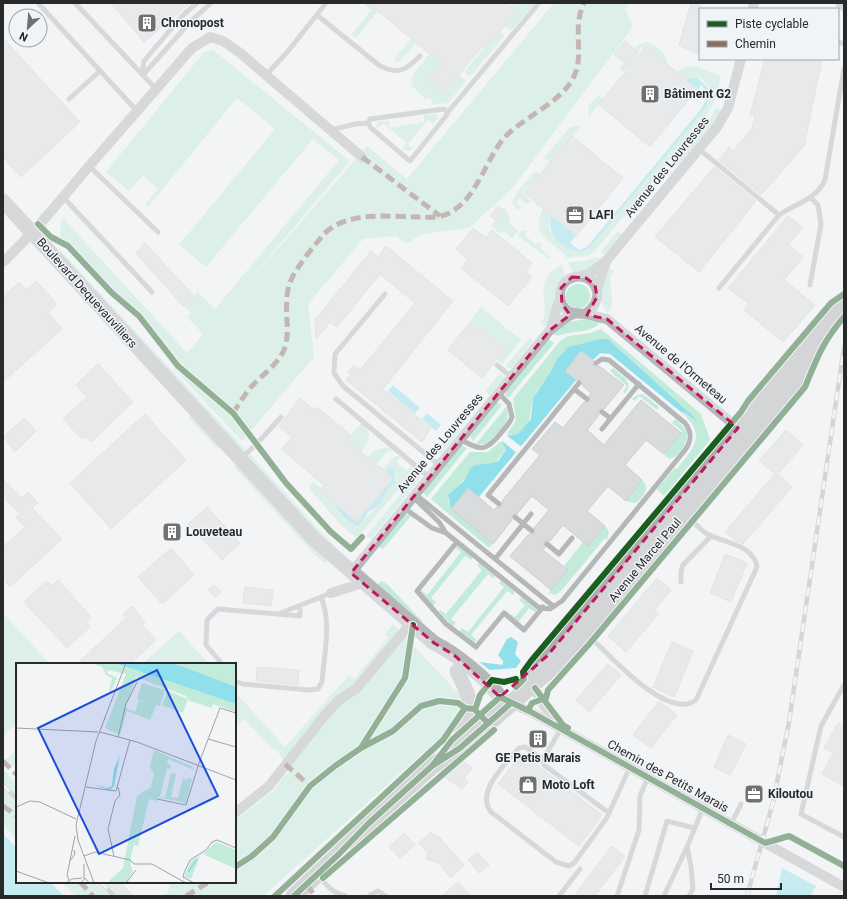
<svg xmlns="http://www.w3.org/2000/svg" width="847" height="899" font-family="Roboto,sans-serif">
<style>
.green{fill:#c2ebd9}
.water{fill:#90e0ec}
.pier{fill:#f2f4f6}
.building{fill:#d9dbdc;stroke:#cdcfd0}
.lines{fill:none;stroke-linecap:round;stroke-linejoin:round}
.service{stroke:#b6b7b8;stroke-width:5}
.minor{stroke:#b6b7b8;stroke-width:10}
.secondary{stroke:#b6b6b7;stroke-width:15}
.primary{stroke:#aeafb0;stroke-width:17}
.rail-casing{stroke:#afafb0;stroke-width:4.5}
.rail{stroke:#f1f4f7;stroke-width:3;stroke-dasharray:9;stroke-linecap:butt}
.quiet{stroke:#8d6e63;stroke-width:5;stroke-dasharray:10 5;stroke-linecap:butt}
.cycleway-casing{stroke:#f1f4f7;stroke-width:8}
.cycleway{stroke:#1b5e20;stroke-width:6}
.marked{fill:none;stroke:#c2185b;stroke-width:3;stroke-dasharray:8 5;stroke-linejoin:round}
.labels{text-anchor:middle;stroke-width:3;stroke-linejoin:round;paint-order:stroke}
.poi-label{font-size:12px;font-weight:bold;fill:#27292a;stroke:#f1f4f7;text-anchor:start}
.street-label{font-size:12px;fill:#27292a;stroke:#f1f4f7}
.inset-river{fill:none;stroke:#90e0ec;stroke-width:2}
.inset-road{fill:none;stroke:#a1a3a4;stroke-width:1}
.view{fill:#1d4ed8;fill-opacity:0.15;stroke:#1d4ed8;stroke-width:2}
.inset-edge{fill:none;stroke:#27292a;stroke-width:2}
</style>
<rect width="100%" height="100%" fill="#f2f4f6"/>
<path class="green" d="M363 3H368L378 11 357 37 354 38 352 34 371 10Z
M514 3H535L511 31 506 27 518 13 511 7Z
M554 3H630L625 9 633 27 512 189 469 228 422 234 406 244 396 236 363 239 308 304 314 357 242 441 174 369 179 363 141 316 110 288 60 236 61 222 64 219 187 353 203 334 187 317 191 313 184 306 198 292 215 309 339 160 313 139 206 267 179 245 275 129 237 98 148 207 145 205 158 189 143 175 129 191 106 172 204 52 213 50 350 161 233 300 367 146 407 179Z
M502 31 504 36 470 77 464 72 485 47Z
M411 39 416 43 399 62H395V58Z
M646 42C655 45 667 52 667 63L646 46 644 48 642 46 637 53 639 55 624 72 620 68 637 46Z
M429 54 442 64 429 80 444 92 459 75 466 81 448 103 432 105 431 98 425 99 411 85 412 76Z
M695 66 721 76 716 98 706 117 595 251 588 256 567 258C554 240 528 238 543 209L552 216 549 222V230L575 251 586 252 706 106C708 102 711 96 710 91 708 80 694 73 685 79L676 72 686 67Z
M598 95 603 98 589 117 588 106Z
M716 108 722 110C713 125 685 166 669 169L712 116Z
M436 114 438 117 434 124 428 120 408 144 413 149 409 151 402 149 407 143 383 123 378 128 376 126 378 122 389 121 390 128 424 122V115Z
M576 126H581L550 162 544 158 570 127Z
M536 172 540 174 522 193 530 201 528 205 519 198 516 202 523 209H516L512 202 517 192 533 173Z
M504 208 510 217 509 223 518 231 512 238 504 231 501 234 491 226 504 211 502 209Z
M526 230 525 235 535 244 541 242 540 248 551 258 546 257 518 236 520 231Z
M618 231 622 234 605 255 601 251Z
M59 249 246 450 241 453 56 251Z
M596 257 601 260 588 271 573 273 568 262 587 261Z
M562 265 565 276C546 288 561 312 545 327L541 323C553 307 529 281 562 265Z
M609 267 614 271C604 282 619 300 608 313 596 300 604 281 609 267Z
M566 296a12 12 0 1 1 24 0a12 12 0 1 1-24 0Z
M481 307 521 340 502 364 497 359 505 348 471 320Z
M588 319 600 321C595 334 570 330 558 336L553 334 567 322Z
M601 329 701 414 710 440 664 496 657 489 675 468 677 469C695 446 707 435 681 412L686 413 696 422 692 415 608 339C600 339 594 342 587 343 558 349 563 352 550 374 545 382 537 388 534 397 527 415 536 419 518 434H507L516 420 513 399 561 340 568 336 591 333Z
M530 337 533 342 511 369 506 366Z
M549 339 554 343 508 398 505 393Z
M613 368 626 379 629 387 625 394 623 391 627 386 610 371Z
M500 373 504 378 489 395 485 391Z
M643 394 659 407 657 410 639 396 635 401 632 399 637 395Z
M497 402 502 405 473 441 470 436Z
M507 406C511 423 500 430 489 442L485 444H476Z
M192 415 219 444 218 449 188 417Z
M676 419 687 431C688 442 681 456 669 459L664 454 681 433 682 431 672 423Z
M361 423C374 431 369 443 361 452L355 447 324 485 315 477Z
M458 424 461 429 441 454 435 452Z
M501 441 506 450C494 464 494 465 475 465L448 499 451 509 493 544 489 548 431 499 470 452H488Z
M461 445 467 448 427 497 423 492Z
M387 447 393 450 387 452 376 465 367 457 375 450Z
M250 454 333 545 331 547 248 456Z
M395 456 401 457 396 462 407 471 411 466 415 469 357 539 340 524 309 488 313 482 321 488 319 491 338 506V512L353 525 362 523C368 514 375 509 381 501 386 495 386 486 395 485L396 477 393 473 386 472 382 469Z
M239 466 327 560 325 563 314 554 234 467Z
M418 473 421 478 371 539 366 536Z
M642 480C651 488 643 498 635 503L626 501Z
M405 514 411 516 383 549 379 546Z
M605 526 609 532 607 540 605 538 560 592 555 595 548 593 568 570 564 566 583 542 588 546Z
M459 545 473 557 471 560 465 556 431 598 436 602 433 606 420 592 421 590 427 595 461 552 456 548Z
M479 563 495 576 493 578 488 574 451 619 456 623 453 626 439 612 440 610 446 614 482 570 477 565Z
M381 581 387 584 422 621 421 622 377 586Z
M501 581 515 592 513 595 507 591 471 635 477 640 474 643 459 631 462 628 468 632 504 587 499 583Z
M522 597 537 610 535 612 529 608 519 621 523 626 508 613 515 617 525 605 519 600Z
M3 613 50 664H17V723L3 736Z
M393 624 460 695V709L443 735 263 896H163L168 892 170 886 166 882H235V821L273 791 289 771 279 753 271 747 244 719 235 727V692L285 747 349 675 354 679 388 638 385 634Z
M179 631 209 664H142Z
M17 748V770L6 760Z
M3 769 17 784V839L3 825Z
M61 882H107L120 896H76Z"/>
<path class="water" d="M690 77 698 78 708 88V100L706 107 592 245 586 251C571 255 542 235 552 216L576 236 570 243 579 250 587 247 701 109C706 100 710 93 701 85L698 90 686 80Z
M601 339H608L692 415 698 423 686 413 681 412 610 354 600 353 593 360 581 351 565 371 576 380 479 497 468 488 451 509 448 495 463 482 470 469 475 465 493 463 499 460 506 450 502 442 508 435 518 434 531 419 533 398 550 373 558 358 568 347Z
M393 385 420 408 415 414 388 391Z
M427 413 441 425 436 431 422 419Z
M390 467 393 468 396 484 389 487 380 504 368 512 362 523 357 526C350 523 341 515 337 509L338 506 357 522 393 479 386 472Z
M511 637 518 642 515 654 521 661 516 668 490 670 479 662 503 665V661L498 655 507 639Z
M3 834 17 848V882H50L64 896H3Z
M782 868 816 886 810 896H776Z"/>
<path class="pier" d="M506 435 523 448 518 454 501 440Z"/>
<path class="building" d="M111 3H190L144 42Z
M368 3H507L518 13 492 40 485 47 484 45 444 92 429 80 442 64Z
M691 3H700V55L679 45Z
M3 38 80 122 21 177 3 158Z
M625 41 640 54 646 46 697 89 650 147 598 104 630 67 614 54Z
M765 59H822L804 146 761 195 719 160 729 147 733 151 752 129 755 116 750 115Z
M572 136 623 178 576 236 524 193Z
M714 167 756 201 699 272 655 237Z
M498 206 504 211 496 220 490 216Z
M788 216 803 227 789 245 803 257 784 280 815 305 783 342 744 310 749 304 728 288Z
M473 228 486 238 492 230 532 263 526 271 532 277 508 306 461 268 468 260 456 249Z
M145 243 194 296 183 306 136 253Z
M386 246 453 301 383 389 431 428 422 442 346 380 351 374 348 372 354 365 360 370 415 303 380 274 337 327 330 322 316 339 315 320 371 251 378 257Z
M36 281 57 304 48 313 62 329 3 382V297L19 282 26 290Z
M471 321 505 349 482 378 448 350Z
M581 351 593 360 594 366H599L624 385 604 409H599V415L587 430 604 445 641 400 681 433 664 454 646 440 625 465 642 480 626 501 608 486 587 511 605 526 588 546 563 525 550 541H544L545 547 543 550 568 570 551 590 510 556 529 534H535L534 528 549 510 532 496 517 514 512 515V520L493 544 451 509 468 488 494 510 497 507H502V501L540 455 532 449 555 422 563 428 584 402H590L589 396 591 393 582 385V380H576L565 371Z
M98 364 133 402 91 442 85 436 82 439 63 419 87 397 76 385Z
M300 398 314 410 317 407 351 435 346 440 393 478 357 522 319 491 324 485 281 449 292 437 279 426Z
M145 414 186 460 111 529 70 483Z
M24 418 36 431 15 452 3 437Z
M786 430 803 445 778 474 792 487 743 544 735 540 725 532 775 474 759 461Z
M3 479 22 498 28 492 38 503 32 508 62 539 10 587 3 579V547L25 527 16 517 20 514 3 497Z
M207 507 240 543 222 560 188 524Z
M171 548 194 575 162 604 138 577Z
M725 554 747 563 731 602 710 593Z
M657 578 671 590 655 610 659 613 626 652 608 636Z
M58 580 91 617 86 622 90 627 67 648 24 602 47 581 52 586Z
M214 585 221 592 215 597 208 590Z
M245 587 273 590 271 606 243 603Z
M132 606 145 622 142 625 156 640 130 664H77L126 618 123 614Z
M672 642 693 651 674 697 653 687Z
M608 664 621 675 589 712 576 700Z
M257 667 299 670 298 685 256 681Z
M659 701 677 715 651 748 633 735Z
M838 723 844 726V786L822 774 833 753 824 748Z
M535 733 545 738 540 746 531 740Z
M728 735 746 744 730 775 714 767Z
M521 753 602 815 579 846 498 784Z
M463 761 473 768 464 778 468 781 462 789 445 777Z
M431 832 435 836 439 837 464 865 451 878 438 863 426 859 428 853 419 843Z
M404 833 415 845 400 858 389 847Z
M612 846 625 856 595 896H574Z
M477 852 489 865 479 873 468 860Z
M107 882H120L134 896H121Z
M458 882 471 896H442Z"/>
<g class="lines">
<path class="service" d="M38 3 137 111
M75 3 156 89
M317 15 380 66C399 75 406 70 420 56
M838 42 844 44
M142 74 144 61 182 16 197 3
M143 75 191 21 211 3
M266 75 289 50 326 3
M69 99 100 71
M444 109 448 112 446 116 410 161 371 128 368 123 370 119Z
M448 112 539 3
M331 130 355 124 368 123
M699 149 779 215C796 203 816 200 825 180L844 68
M89 166 158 232
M63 197 152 292
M810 285 821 224 818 205 811 198
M719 288 779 215
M385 294 335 354 334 373 343 386 439 465
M497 365 511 377
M574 389 587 399
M336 399 429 477
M602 412 610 418
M602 429 639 384
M460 439C480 451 486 452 501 433 505 428 510 423 512 417L509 404 498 392
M242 458 262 438 281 417
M415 494 553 606
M499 504 488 495 579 383
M404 508 432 528 446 533 439 522 413 497
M515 517 532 531
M446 533 538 607 550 609 562 601 685 450C692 440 692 432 685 423L609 360 602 359 596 363
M457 542 417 591 446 624 476 647 504 613 524 630 543 607
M547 544 559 554 572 538
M495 559 531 514
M681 582V571L683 565 711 536
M281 613 331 593
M587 634C607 652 667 722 696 700L757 567C754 544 723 543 707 534 699 529 693 521 686 515
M222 664 206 645 207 620 218 609 300 616V606
M235 681 243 684 309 690 318 689 322 682C324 654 332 623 321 597
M844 685 821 726 801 814 844 837
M543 759 525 747 519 748C506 764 475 791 491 812L556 862 569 866 574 863 606 819 609 813 544 765 543 759 561 729
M609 813 630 767
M731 824 741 804
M320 877C327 886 333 893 345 896
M369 896 378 891 386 896
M559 896 580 869
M617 896 639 830 640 796 648 777
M645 896 667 821 694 828
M664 896 687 847
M689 896 693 889 691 866 687 847 703 808"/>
<path class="minor" d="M840 3 844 6
M753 9 754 3
M3 262C35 232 62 198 90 165 124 126 158 87 192 48L210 37 223 41 239 52 362 157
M581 276 591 273 606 261 717 127 728 108 741 59
M597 290 606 261
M585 314C593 309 599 300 597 291 591 266 553 276 561 301 562 306 566 310 570 312 575 314 581 313 586 314 593 315 600 318 607 319L738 428
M551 328 560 298
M351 573 550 330 567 317 576 313
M331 593 363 583
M535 683C536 701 551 712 559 726
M511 703 531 712 844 887
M235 813 269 786 325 715 339 700 357 688 411 623"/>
<path class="secondary" d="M3 201 314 539 434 643C455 653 487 679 500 697
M457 671C472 702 472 698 461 732"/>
<path class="primary" d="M531 673 547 656 844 305
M294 896 339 854 369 823 432 766 460 748 564 657 720 471 780 403 801 375 826 326"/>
<defs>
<path id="rail" d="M3 785 17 799
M101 882 114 896
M747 896 773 802 789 722 844 347"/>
</defs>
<use href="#rail" class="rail-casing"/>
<use href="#rail" class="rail"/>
<path class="quiet" d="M362 157 440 216
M233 413C239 404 245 394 252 386 262 375 276 366 283 352 291 336 285 316 287 298 287 293 289 283 292 278 297 267 316 243 324 234 348 210 389 217 420 217 426 217 434 218 441 216 474 208 484 162 504 138 524 116 564 102 575 74 584 53 572 27 584 3
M3 761 17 775
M285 764 310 786
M3 806 17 816
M80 882 93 896
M307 885 315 896
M186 896 209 882"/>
<defs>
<path id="cycleway" d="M38 224 51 237 68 246 112 293 139 316 178 366 233 413 286 483 331 532 351 549 362 537
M516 687 524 679 523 672 531 661 741 412 748 401 831 303 844 294
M535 688 563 725 568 728
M475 710 480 695 492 680 504 682 516 679
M528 710 532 703 546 698 548 690 591 642 805 387C817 358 823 341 844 317
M362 746 405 678 413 625
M432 766 452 740 500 697 531 712 765 843 789 836 844 866
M235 867 252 856 273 837 310 786 335 766 361 748 393 731 421 706 439 701 458 703 465 708 474 709 488 723
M323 878 494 730
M275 896 443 740 465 708
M294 896 339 854 369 823 432 766 460 748 511 703"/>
</defs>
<use href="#cycleway" class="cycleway-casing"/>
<use href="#cycleway" class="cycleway"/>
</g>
<path d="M0 0H847V899H0ZM572 277 586 278 595 285 597 297 587 315 607 319 738 428 547 656 500 697 454 655 434 643 351 573 550 330 570 315 562 304 561 288Z" fill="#f2f4f6" fill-opacity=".55" fill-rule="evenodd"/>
<path class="marked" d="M572 277 586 278 595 285 597 297 587 315 607 319 738 428 547 656 500 697 454 655 434 643 351 573 550 330 570 315 562 304 561 288Z"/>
<defs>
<symbol id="building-square" viewBox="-11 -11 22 22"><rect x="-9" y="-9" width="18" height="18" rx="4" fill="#6e7071" stroke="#f1f4f7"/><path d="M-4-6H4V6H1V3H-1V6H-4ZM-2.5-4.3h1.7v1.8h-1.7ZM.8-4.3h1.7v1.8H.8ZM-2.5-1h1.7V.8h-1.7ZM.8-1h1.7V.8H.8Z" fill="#fff"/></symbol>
<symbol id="office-square" viewBox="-11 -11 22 22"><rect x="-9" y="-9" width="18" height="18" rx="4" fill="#6e7071" stroke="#f1f4f7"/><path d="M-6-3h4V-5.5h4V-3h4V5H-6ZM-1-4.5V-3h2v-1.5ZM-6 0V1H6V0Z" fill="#fff"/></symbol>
<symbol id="shop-square" viewBox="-11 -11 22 22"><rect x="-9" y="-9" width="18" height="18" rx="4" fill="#6e7071" stroke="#f1f4f7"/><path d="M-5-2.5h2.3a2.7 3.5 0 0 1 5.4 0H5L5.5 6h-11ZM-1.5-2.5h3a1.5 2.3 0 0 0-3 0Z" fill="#fff"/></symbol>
</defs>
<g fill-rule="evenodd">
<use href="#building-square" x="136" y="12" width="22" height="22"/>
<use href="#building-square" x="639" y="83" width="22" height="22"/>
<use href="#office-square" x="564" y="204" width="22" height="22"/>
<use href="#building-square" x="161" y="521" width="22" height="22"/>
<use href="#building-square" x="527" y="728" width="22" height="22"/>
<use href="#shop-square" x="517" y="774" width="22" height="22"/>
<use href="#office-square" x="743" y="783" width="22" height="22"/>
</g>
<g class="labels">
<g class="poi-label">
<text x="161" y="27">Chronopost</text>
<text x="664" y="98">Bâtiment G2</text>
<text x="589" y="219">LAFI</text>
<text x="186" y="536">Louveteau</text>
<text x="538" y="762" text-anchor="middle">GE Petis Marais</text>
<text x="542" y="789">Moto Loft</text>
<text x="768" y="798">Kiloutou</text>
</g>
<g class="street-label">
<text transform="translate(667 167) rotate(-51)" y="4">Avenue des Louvresses</text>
<text transform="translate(87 293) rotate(48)" y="4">Boulevard Dequevauvilliers</text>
<text transform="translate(681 364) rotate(40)" y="4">Avenue de l'Ormeteau</text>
<text transform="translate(440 443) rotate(-50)" y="4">Avenue des Louvresses</text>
<text transform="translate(645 560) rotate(-50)" y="4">Avenue Marcel Paul</text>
<text transform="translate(668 776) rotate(29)" y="4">Chemin des Petits Marais</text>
</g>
</g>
<g transform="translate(16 663)">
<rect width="220" height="220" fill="#f2f4f6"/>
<path d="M80 0H99L220 41V49L197 41 196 45 174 38 170 33 120 14 109 45 119 49 123 37 140 42 134 57 111 48 104 72 89 65 110 11 92 7 91 10 101 15 95 29 93 28 96 15 90 12 86 4 80 2ZM155 0H220V24L211 22ZM126 20 149 27 144 43 121 36ZM152 28 172 36 167 50 146 42ZM138 87 177 104 178 107 152 96 151 100 155 103 154 106 151 105 144 134 149 135 155 110 160 111 155 134 162 135 167 114 170 118 171 115 176 116 170 140 142 134 141 138 133 136 122 183 118 182 115 193V204L117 208 110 220H95L93 218 107 205 121 133 135 124 138 111 134 104ZM200 179 220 187V206L187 191ZM184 193 175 216 168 214 175 198Z" fill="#c2ebd9"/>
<path d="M99 0H155L168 4 220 24V41ZM104 92 98 123 94 127 75 121 92 125 96 123 98 106Z" fill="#90e0ec"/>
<path class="inset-river" d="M172 209 181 196"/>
<path class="inset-road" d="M88 57 110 0M0 65 82 69M84 69 121 79 220 117M102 74 110 41 121 19M192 76 220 84M70 124 100 128M100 128 114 77M141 136 170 142 183 100 204 45 220 50M0 144 14 138 24 139 60 156M68 193 79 189 114 197 118 201M98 193 92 166 99 138 104 132 102 124M54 198 59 191 58 187M68 201V215M118 201H136L170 220M0 208 33 220M53 217 51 212 59 173M50 220 56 216 66 215M65 220 69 215 73 220M78 220 62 177 60 162 80 78 89 55M110 220 120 207M178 220 167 214 168 210 174 197 190 187 196 179 201 177 220 185"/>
<path class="view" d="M141 7 202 133 83 191 22 65Z"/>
<rect width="220" height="220" class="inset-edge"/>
</g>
<rect width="847" height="899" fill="none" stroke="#27292a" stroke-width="8"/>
<rect x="699" y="8" width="140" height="52" fill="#f1f4f7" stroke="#a0a3a5"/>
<rect x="707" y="21" width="20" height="6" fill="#1b5e20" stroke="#a0a3a5"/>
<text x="735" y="28" font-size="12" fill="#27292a">Piste cyclable</text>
<rect x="707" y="41" width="20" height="6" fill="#8d6e63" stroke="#a0a3a5"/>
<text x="735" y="48" font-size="12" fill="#27292a">Chemin</text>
<g transform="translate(28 28) rotate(206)"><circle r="19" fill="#f1f4f7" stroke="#a0a3a5"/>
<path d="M0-3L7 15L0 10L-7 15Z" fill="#6e7071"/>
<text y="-6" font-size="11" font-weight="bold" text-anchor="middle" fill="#27292a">N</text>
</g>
<path d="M711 883v6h70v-6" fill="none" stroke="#27292a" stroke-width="2"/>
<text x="717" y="883" font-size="12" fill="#27292a" stroke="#f1f4f7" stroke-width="3" paint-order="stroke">50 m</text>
</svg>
